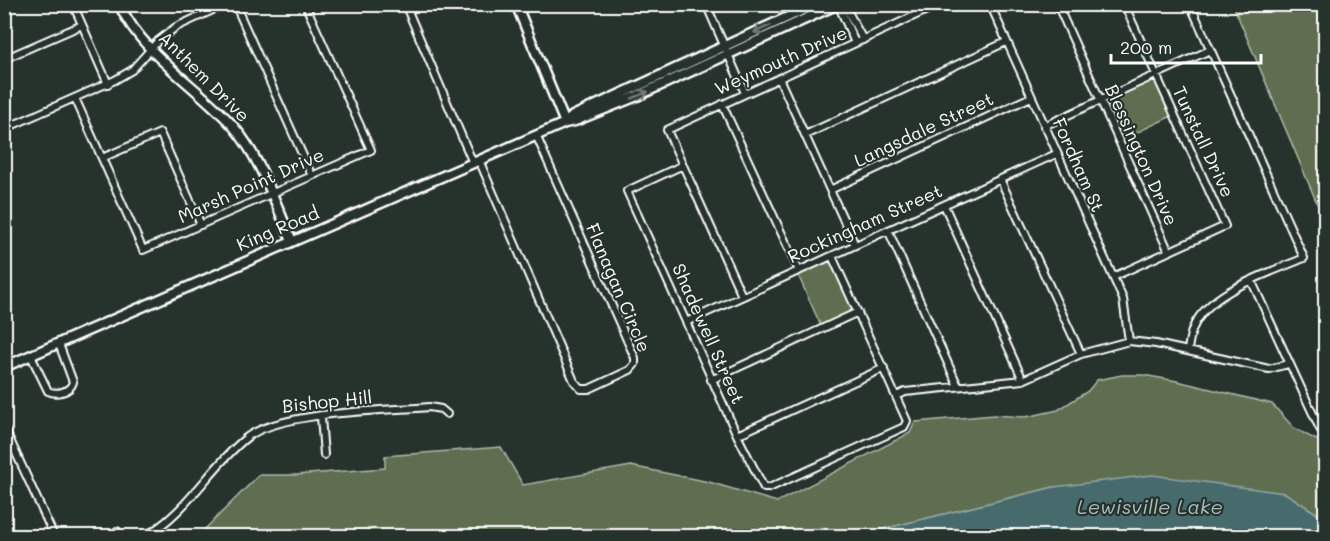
<svg xmlns="http://www.w3.org/2000/svg" width="1330" height="541" font-family="Mali,sans-serif">
<style>
.green{fill:#5f6e51;stroke:#afb6a8;stroke-width:1.5}
.water{fill:#476a6d;stroke:#91a6a7;stroke-width:1.5}
.lines{fill:none;stroke-linecap:round;stroke-linejoin:round}
.street-casing{stroke:#fff;stroke-width:10}
.secondary-casing{stroke:#fff;stroke-width:13}
.street{stroke:#26332d;stroke-width:6}
.secondary{stroke:#26332d;stroke-width:8}
.oneway{stroke:#727a76}
.labels{text-anchor:middle;stroke-width:4.5;stroke-linejoin:round;paint-order:stroke}
.street-label{font-size:18px;fill:#fff;stroke:#26332d}
.water-label{font-size:20px;font-style:italic;fill:#acbcbd;stroke:#26332d}
</style>
<rect width="100%" height="100%" fill="#26332d"/>
<filter id="ink" filterUnits="userSpaceOnUse"><feTurbulence type="fractalNoise" baseFrequency=".0167" numOctaves="2"/><feDisplacementMap in="SourceGraphic" scale="12" xChannelSelector="R" yChannelSelector="G"/><feConvolveMatrix kernelMatrix="1 2 1 2 8 2 1 2 1" color-interpolation-filters="sRGB"/></filter>
<g filter="url(#ink)">
<path class="green" d="M1233 5H1325V222Z
M1152 80 1156 81 1172 116 1121 140 1106 105 1107 100Z
M828 262H832L853 311 821 326 798 275Z
M1122 375H1143L1177 381 1272 404 1294 428 1316 440 1325 435V519L1285 493 1054 487 855 536H198L259 475H295L385 468V456L501 447 523 485 631 466 709 482 777 502 910 433 915 422 994 415 1026 417 1058 410 1088 391 1097 380Z"/>
<path class="water" d="M1152 475 1285 493 1325 519V536H855L1054 487Z"/>
<g class="lines">
<defs>
<path id="street" d="M73 4 108 84
M235 4 312 176
M405 4 473 163
M706 4 745 93
M842 4 841 11 855 43
M844 4 863 40
M990 4 1123 299 1129 341
M1057 4 1169 252
M4 59 82 25
M779 78 855 245
M75 98 143 250 371 150 305 4
M722 104 799 271
M1044 126 1210 50
M4 129 115 80 132 70 158 41 176 27 226 4
M805 135 1006 42
M102 158 160 133 201 225
M479 160 574 381 581 389H589L630 370 635 364V358L536 135
M683 165 627 191 737 435 764 488H769L904 427 907 421 832 256
M1000 179 1081 354
M830 190 1031 97
M944 205 1023 380
M888 230 958 386
M1113 277 1225 226 1124 4
M1252 282 1320 429 1326 427
M742 296 667 130 940 4
M686 322 1056 154
M1188 350C1189 343 1190 335 1193 328 1208 291 1270 273 1304 258L1190 4
M31 356 48 391C57 395 70 392 73 382L59 344
M711 380 858 312
M897 396 905 392 1023 380 1081 354 1129 341 1156 344 1269 369 1288 364
M321 417 324 455
M4 427 54 536
M737 435 884 368
M117 531 118 536
M145 536C186 514 210 467 246 438 280 411 383 411 429 407L441 409 447 414"/>
<path id="secondary" d="M119 4C144 57 197 85 234 127 261 159 275 203 292 241
M516 4 565 123
M566 122 573 116 816 4
M4 367 565 123 575 121 637 96 838 4"/>
</defs>
<use href="#street" class="street-casing"/>
<use href="#secondary" class="secondary-casing"/>
<use href="#street" class="street"/>
<use href="#secondary" class="secondary"/>
</g>
<defs><path id="oneway-shaft" d="M-6 0H5M1.5-3L5.5 0L1.5 3" fill="none" stroke-width="1.6" stroke-linecap="round" stroke-linejoin="round" transform="scale(1.5)"/></defs>
<g class="oneway">
<use href="#oneway-shaft" transform="translate(762 29) rotate(156)"/>
<use href="#oneway-shaft" transform="translate(640 95) rotate(-23)"/>
</g>
</g>
<g class="labels">
<g class="street-label">
<text transform="translate(781 61) rotate(-24)" y="6">Weymouth Drive</text>
<text transform="translate(204 77) rotate(45)" y="6">Anthem Drive</text>
<text transform="translate(924 130) rotate(-25)" y="6">Langsdale Street</text>
<text transform="translate(1203 142) rotate(65)" y="6">Tunstall Drive</text>
<text transform="translate(1141 155) rotate(66)" y="6">Blessington Drive</text>
<text transform="translate(1078 165) rotate(66)" y="6">Fordham St</text>
<text transform="translate(251 186) rotate(-24)" y="6">Marsh Point Drive</text>
<text transform="translate(865 224) rotate(-24)" y="6">Rockingham Street</text>
<text transform="translate(278 229) rotate(-23)" y="6">King Road</text>
<text transform="translate(618 288) rotate(67)" y="6">Flanagan Circle</text>
<text transform="translate(708 334) rotate(66)" y="6">Shadewell Street</text>
<text transform="translate(327 402) rotate(-6)" y="6">Bishop Hill</text>
</g>
<g class="water-label">
<text x="1150" y="514">Lewisville Lake</text>
</g>
</g>
<rect width="1330" height="541" fill="none" stroke="#26332d" stroke-width="24"/>
<rect x="12" y="12" width="1306" height="517" fill="none" stroke="#fff" stroke-width="2" filter="url(#ink)"/>
<path d="M1111 54v9h150v-9" fill="none" stroke="#ffffff" stroke-width="3"/>
<text x="1120" y="54" font-size="18" fill="#ffffff" stroke="#26332d" stroke-width="4.5" paint-order="stroke">200 m</text>
</svg>
